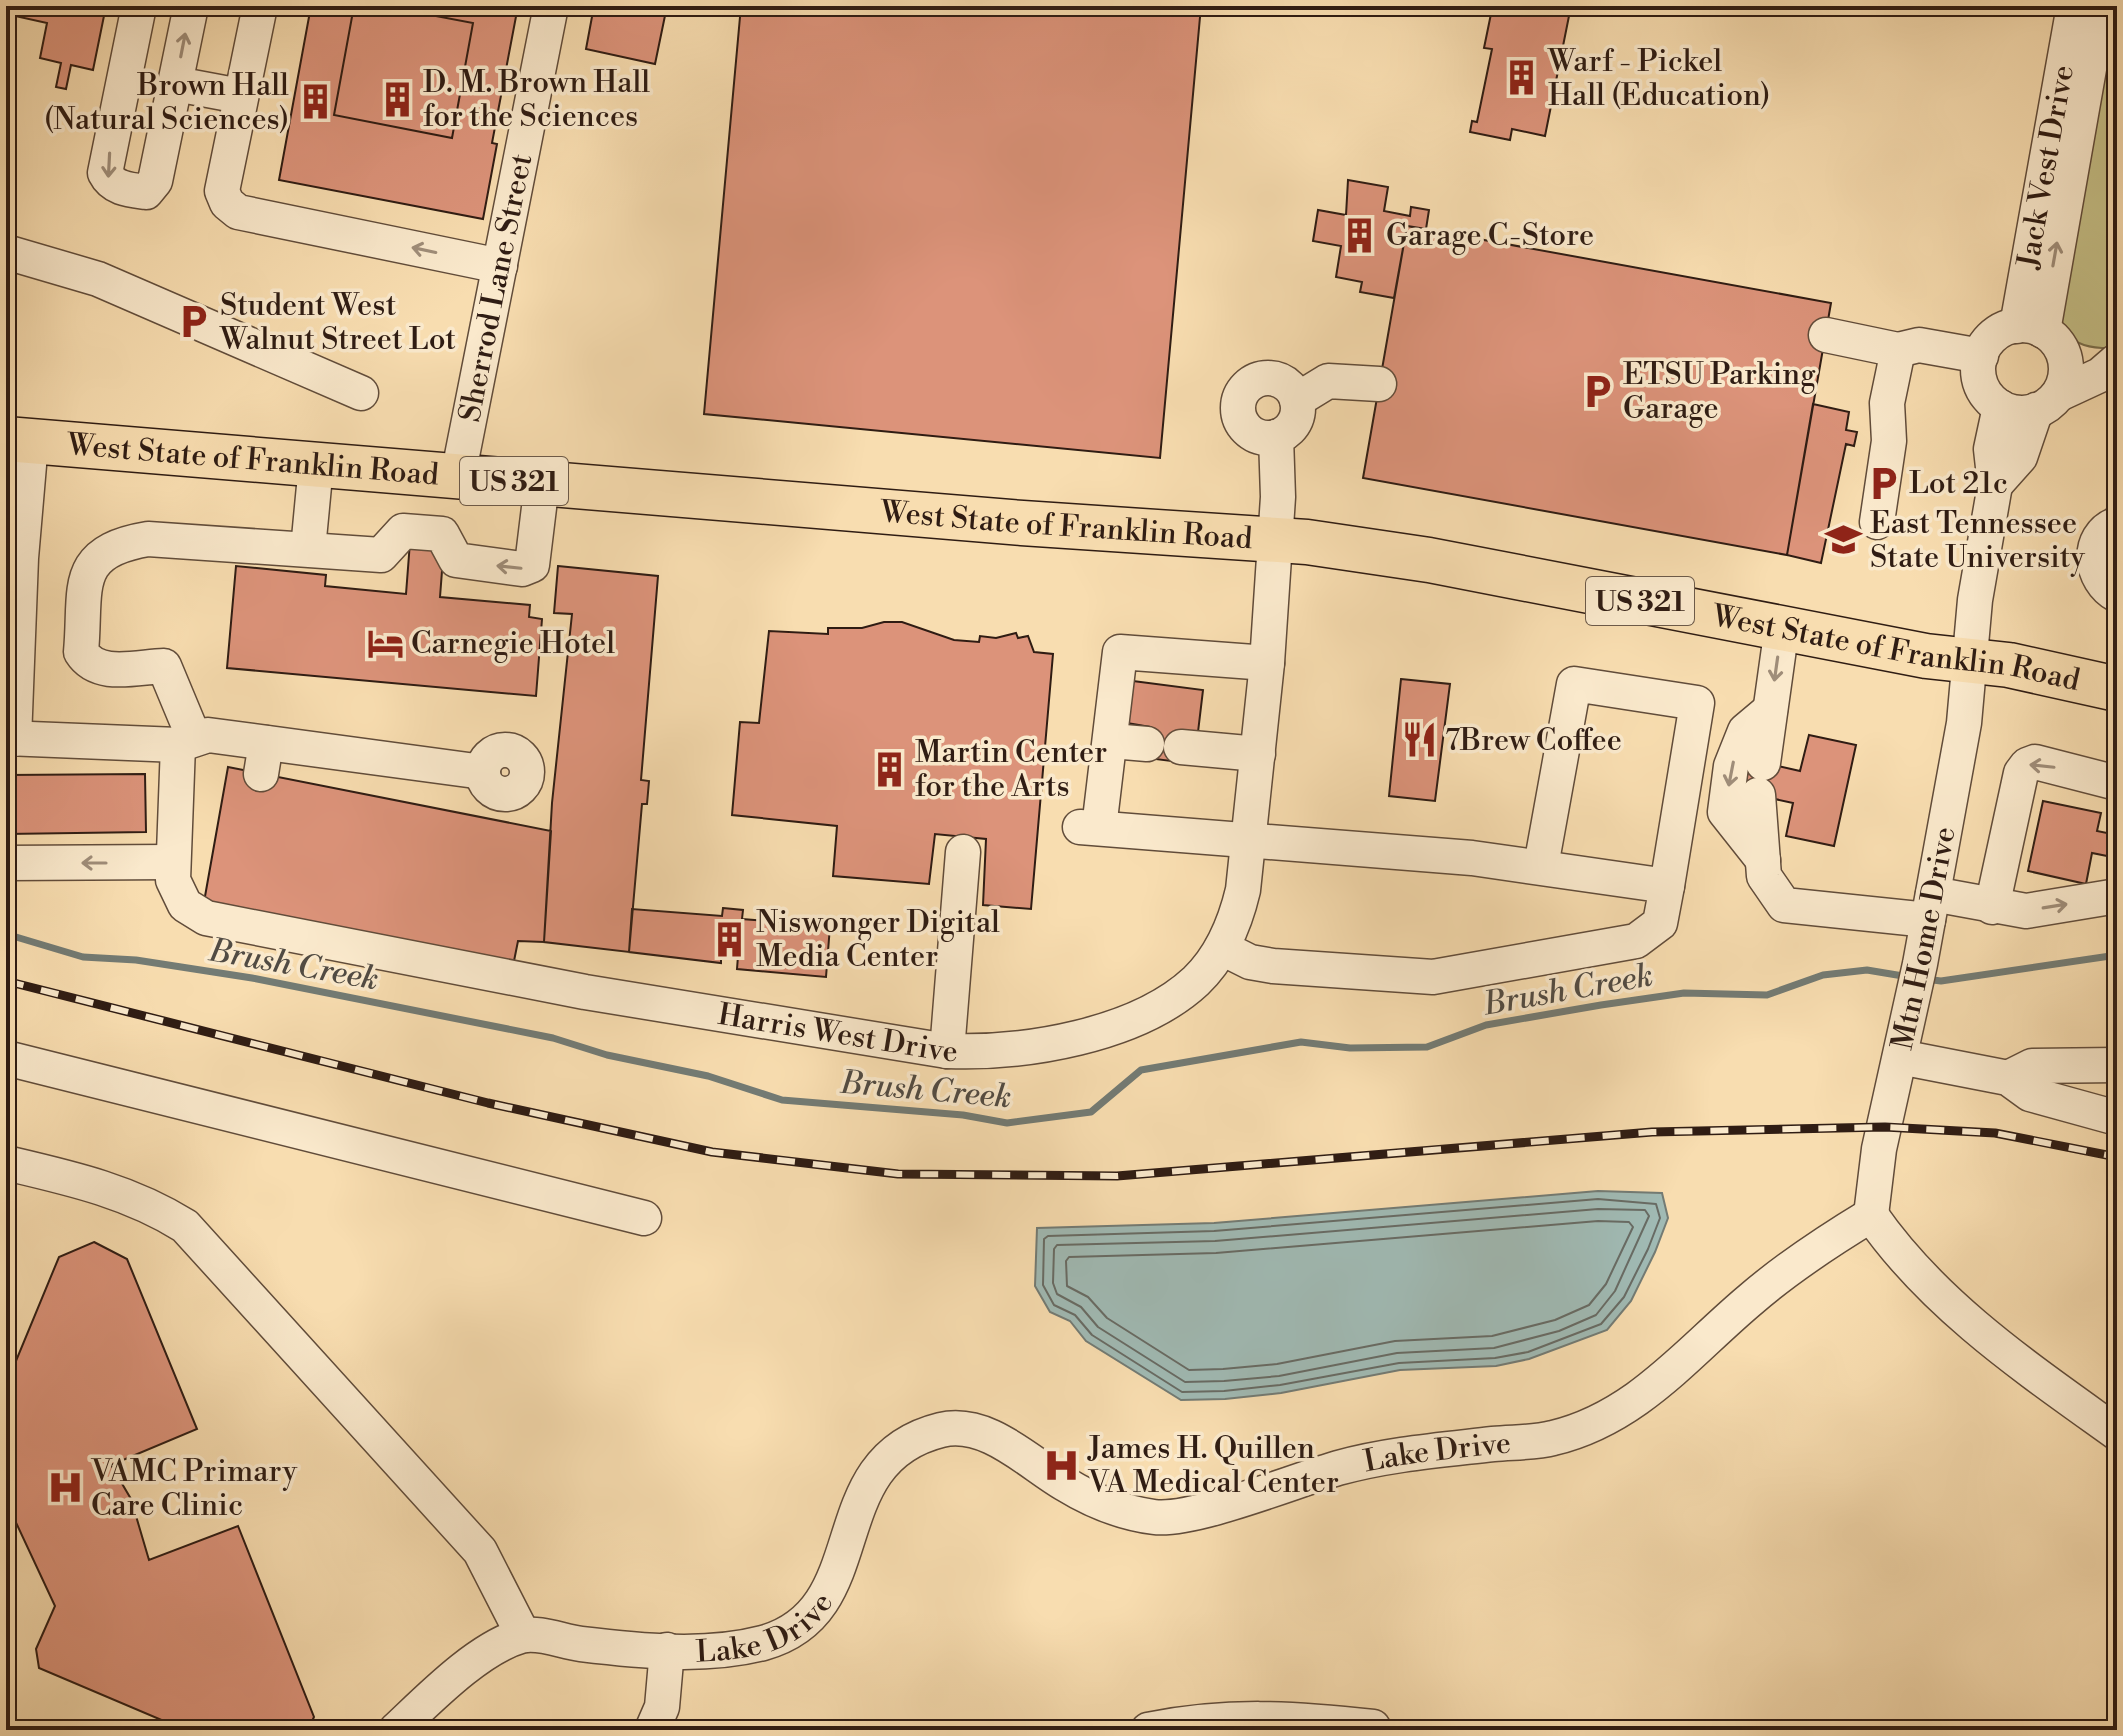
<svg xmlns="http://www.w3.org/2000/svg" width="2123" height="1736" font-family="'Libre Bodoni',serif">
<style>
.green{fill:#c5bf86;stroke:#7a6e4c;stroke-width:2}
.water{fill:#a0bab4;stroke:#737b74;stroke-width:2}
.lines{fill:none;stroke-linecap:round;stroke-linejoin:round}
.shore{stroke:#686b64;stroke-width:2}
.stream{stroke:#737b74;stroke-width:7}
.building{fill:#dc937a;stroke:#2f1c13;stroke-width:2}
.minor-casing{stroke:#614c3a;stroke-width:37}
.highway-casing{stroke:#2f1c13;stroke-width:47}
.minor{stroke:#fae9cc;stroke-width:34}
.highway{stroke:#f8ddb0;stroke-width:44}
.rail-casing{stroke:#2f1c13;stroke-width:9}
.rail{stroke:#fae9cc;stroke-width:6;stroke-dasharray:18;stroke-linecap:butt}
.oneway{stroke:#9f8d79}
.labels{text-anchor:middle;stroke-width:7;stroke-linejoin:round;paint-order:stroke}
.shield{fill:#fae9cc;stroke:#6c5a4a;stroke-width:2}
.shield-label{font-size:28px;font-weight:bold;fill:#2f1c13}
.poi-label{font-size:30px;fill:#2f1c13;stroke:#fae9cc;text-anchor:start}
.street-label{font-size:30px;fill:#2f1c13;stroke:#fae9cc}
.water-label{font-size:32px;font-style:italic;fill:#514b43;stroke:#fae9cc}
</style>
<rect width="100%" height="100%" fill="#f8ddb0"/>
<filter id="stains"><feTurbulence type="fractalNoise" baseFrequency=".0025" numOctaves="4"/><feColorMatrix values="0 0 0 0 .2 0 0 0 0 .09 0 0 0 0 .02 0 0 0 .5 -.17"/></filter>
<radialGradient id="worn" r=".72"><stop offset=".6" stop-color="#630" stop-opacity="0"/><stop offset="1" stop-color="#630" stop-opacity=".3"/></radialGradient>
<path class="green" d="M2107 6H2117V348C2094 349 2071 347 2060 324Z"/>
<path class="water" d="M1598 1191 1662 1193 1668 1218 1655 1252 1631 1301 1607 1330 1529 1359 1496 1366 1400 1370 1281 1393 1225 1399 1181 1400 1086 1341 1070 1321 1050 1312 1035 1286 1037 1228 1214 1223Z"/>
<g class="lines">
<path class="shore" d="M1598 1199 1656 1204 1660 1218 1648 1249 1624 1297 1601 1324 1528 1352 1495 1358 1399 1363 1280 1385 1224 1391 1182 1392 1092 1335 1075 1315 1054 1305 1043 1285 1044 1239 1048 1236 1214 1231Z
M1598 1209 1645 1210 1649 1216 1615 1291 1596 1315 1559 1331 1494 1348 1397 1353 1279 1376 1224 1381 1185 1382 1098 1327 1081 1307 1057 1294 1053 1283 1054 1249 1057 1245 1215 1241Z
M1598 1221 1629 1222 1633 1227 1606 1284 1589 1305 1555 1320 1492 1336 1395 1341 1277 1364 1223 1369 1189 1370 1107 1318 1088 1297 1067 1286 1066 1261 1069 1257 1216 1253Z"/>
<path class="stream" d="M6 934 83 957 136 960 252 978 553 1038 607 1055 708 1076 782 1100 963 1115 1007 1123 1091 1112 1141 1070 1301 1042 1350 1048 1427 1047 1486 1025 1601 1005 1684 993 1767 995 1823 975 1867 970 1909 977
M1925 979 1941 981 2117 955"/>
</g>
<path class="building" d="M6 6H106L93 70 71 65 66 89 56 87 61 63 40 58 47 23 6 14Z
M311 6H354L334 115 452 138 473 23 383 6H518L492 143 497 144 483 219 279 180Z
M311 6H518L492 143 497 144 483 219 279 180Z
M594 6H667L655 64 586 49Z
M741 6H1201L1160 458 704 414Z
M1501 6H1571L1545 136 1512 129 1510 140 1470 132 1472 121 1477 122 1492 49 1484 48 1492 9 1500 11Z
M1348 180 1388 187 1384 211 1410 216 1411 207 1429 210 1426 229 1407 226 1394 298 1360 292 1362 282 1336 277 1341 246 1313 241 1318 210 1346 215Z
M1407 226 1831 303 1787 555 1363 478Z
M1813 404 1849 412 1846 430 1857 432 1854 446 1846 444 1821 563 1787 555Z
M410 542 444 545 440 597 530 605 529 617 542 619 536 696 227 668 236 566 326 575 325 586 406 594Z
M558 566 658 576 641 780 649 781 647 804H642L629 952 544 942 552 803 572 614 554 613Z
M884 622H902L954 640 979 642 980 636 996 638 1016 633 1018 638 1028 636 1034 652 1053 654 1031 909 983 905 986 839 935 834 929 884 833 876 837 826 732 815 740 722 759 723 769 631 828 634V628H862Z
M1401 679 1450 684 1435 801 1389 796Z
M1133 681 1203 690 1198 732 1183 730 1179 762 1147 758 1151 727 1127 723Z
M1809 735 1856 745 1834 846 1786 836 1793 803 1743 792 1751 760 1800 771Z
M228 767 551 831 544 942 518 941 514 961 204 902Z
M145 774 146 832 6 834V775Z
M2043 801 2101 813 2097 831 2117 835V858L2092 853 2086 884 2028 871Z
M723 908 743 910 742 919 830 926 826 977 737 969 738 956 721 955V963L629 952 632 909 722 916Z
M94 1242 127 1259 197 1429 111 1465 131 1499 149 1560 238 1526 314 1717 308 1730H185L39 1668 36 1649 55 1606 12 1514 6 1512V1385L59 1257Z"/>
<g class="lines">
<defs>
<g id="minor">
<path d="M139 6 105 173C113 189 130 190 146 192L155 181 191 6"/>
<path d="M260 6 222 191 227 203 238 212 500 266"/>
<path d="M176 84 240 96"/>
<path d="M6 252 98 279 361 393"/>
<circle cx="2022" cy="369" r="44"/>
<path id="s1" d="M2017 326 2074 6"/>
<path d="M2043 331 2100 6"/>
<path d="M1826 335 1898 350 1919 345 1981 356"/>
<circle cx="1268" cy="408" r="30"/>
<path d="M2059 394 2100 375 2115 362"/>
<path d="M1297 400 1328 381 1379 384"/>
<path id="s2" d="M458 476 551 6"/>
<path d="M1995 485 2020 457 2036 410"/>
<path d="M1877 522 1889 441 1887 403 1898 350"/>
<path d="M2117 524C2084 536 2090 581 2117 595"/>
<path d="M308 549 316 465"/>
<path d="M6 738 178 745 208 735 483 772"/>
<path d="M194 738 164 666C136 667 98 679 81 652 87 589 70 552 148 539L381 555 403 531 442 534 456 560 522 569 532 565 542 483"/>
<path d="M14 739 21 558 31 442"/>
<path d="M1112 741 1147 744"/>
<path id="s3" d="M178 745 173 880 185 905 206 918 585 992 947 1051C1024 1054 1137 1036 1196 981 1222 956 1235 924 1243 890L1267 663 1278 497 1276 437"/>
<path d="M1181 747 1258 754"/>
<circle cx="505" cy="772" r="22"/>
<path d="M1763 763 1782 627"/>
<path d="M261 774 266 743"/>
<path d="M1758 795 1764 876 1784 905 1928 920"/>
<path d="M1080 827 1472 858 1667 886 1660 923 1636 941 1433 977 1273 966 1250 962 1222 948"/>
<path d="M1099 828 1120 652 1267 663"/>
<path d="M1763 860 1725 812 1731 766 1745 731 1770 710"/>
<path d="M6 863 172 862"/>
<path d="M1541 866 1574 684 1697 703 1667 886"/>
<path d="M1933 894 2026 911 2117 896"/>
<path d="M1992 907 2021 773 2027 765 2035 762 2117 783"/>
<path d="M947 1051 963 852"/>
<path d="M1900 1057 2008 1078 2030 1094 2117 1118"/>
<path d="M6 1058 644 1218"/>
<path d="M2008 1078 2032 1066 2117 1065"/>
<path d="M6 1163C70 1178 129 1191 185 1226L480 1551 523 1635"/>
<path id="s4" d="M1871 1215 1879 1149 1920 964 1964 723 1975 600 1995 485 1991 449 2000 407"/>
<path d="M1871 1215C1934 1306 2028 1369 2117 1433"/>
<path id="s5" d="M396 1730C428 1700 478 1648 521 1636 539 1631 563 1642 581 1644 639 1651 706 1658 763 1643 879 1611 816 1461 941 1430 987 1419 1029 1463 1065 1484 1091 1500 1123 1513 1154 1517 1193 1522 1296 1480 1338 1468 1389 1454 1441 1450 1493 1444 1512 1442 1534 1443 1553 1438 1637 1418 1688 1352 1750 1300 1788 1267 1828 1241 1871 1215"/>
<path d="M652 1730 662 1707 667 1650"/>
<path d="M1148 1730C1227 1714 1293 1718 1373 1727"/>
</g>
<g id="highway">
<path id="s6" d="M6 439 1022 523 1307 542 1429 560 1926 656 2009 665 2117 689"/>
</g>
</defs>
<use href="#minor" class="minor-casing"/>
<use href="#highway" class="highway-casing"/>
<use href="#minor" class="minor"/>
<use href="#highway" class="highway"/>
<defs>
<path id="rail" d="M6 981 488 1103 712 1152 898 1174 1117 1176 1652 1132 1885 1127 1995 1133 2117 1157"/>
</defs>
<use href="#rail" class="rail-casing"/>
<use href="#rail" class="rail"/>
</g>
<defs><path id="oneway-shaft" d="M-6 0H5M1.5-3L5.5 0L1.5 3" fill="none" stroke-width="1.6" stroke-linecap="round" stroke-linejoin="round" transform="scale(2)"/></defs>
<g class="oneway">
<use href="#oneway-shaft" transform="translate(183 45) rotate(-79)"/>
<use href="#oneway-shaft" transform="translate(109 165) rotate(93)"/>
<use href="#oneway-shaft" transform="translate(424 250) rotate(-168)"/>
<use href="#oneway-shaft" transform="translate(2055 254) rotate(-80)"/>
<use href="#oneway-shaft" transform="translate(509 567) rotate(-174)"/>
<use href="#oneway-shaft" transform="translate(1776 669) rotate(98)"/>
<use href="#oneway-shaft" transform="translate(2042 766) rotate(-174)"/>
<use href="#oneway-shaft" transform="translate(1731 774) rotate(101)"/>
<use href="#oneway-shaft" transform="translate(94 863) rotate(180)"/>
<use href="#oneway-shaft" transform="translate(2055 906) rotate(-9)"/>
</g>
<defs>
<symbol id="building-bare" viewBox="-9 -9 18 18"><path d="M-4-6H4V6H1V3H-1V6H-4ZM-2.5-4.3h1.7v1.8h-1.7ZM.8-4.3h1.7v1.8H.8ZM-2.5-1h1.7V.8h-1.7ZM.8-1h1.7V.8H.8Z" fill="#8f2418" stroke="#fae9cc" stroke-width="2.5" paint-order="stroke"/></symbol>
<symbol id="parking-bare" viewBox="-9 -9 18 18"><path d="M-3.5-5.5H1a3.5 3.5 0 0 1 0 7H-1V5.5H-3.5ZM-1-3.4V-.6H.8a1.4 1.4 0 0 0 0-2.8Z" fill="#8f2418" stroke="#fae9cc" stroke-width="2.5" paint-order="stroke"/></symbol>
<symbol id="university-bare" viewBox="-9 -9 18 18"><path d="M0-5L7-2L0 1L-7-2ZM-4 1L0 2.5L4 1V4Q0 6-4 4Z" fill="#8f2418" stroke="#fae9cc" stroke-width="2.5" paint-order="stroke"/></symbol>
<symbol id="hotel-bare" viewBox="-9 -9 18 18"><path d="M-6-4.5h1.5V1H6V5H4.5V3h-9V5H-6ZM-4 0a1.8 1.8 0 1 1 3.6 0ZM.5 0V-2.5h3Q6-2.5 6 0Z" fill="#8f2418" stroke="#fae9cc" stroke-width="2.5" paint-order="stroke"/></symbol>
<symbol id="restaurant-bare" viewBox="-9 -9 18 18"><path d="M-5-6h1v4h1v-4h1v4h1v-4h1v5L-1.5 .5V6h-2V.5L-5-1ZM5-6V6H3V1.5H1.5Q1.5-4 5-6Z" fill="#8f2418" stroke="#fae9cc" stroke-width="2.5" paint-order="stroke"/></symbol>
<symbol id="hospital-bare" viewBox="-9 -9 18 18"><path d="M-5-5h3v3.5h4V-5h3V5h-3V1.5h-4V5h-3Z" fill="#8f2418" stroke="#fae9cc" stroke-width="2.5" paint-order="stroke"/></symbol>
</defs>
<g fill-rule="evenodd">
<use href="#building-bare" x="1496" y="52" width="51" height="51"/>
<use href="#building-bare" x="372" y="74" width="51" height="51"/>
<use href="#building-bare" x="290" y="76" width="51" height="51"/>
<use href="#building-bare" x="1334" y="210" width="51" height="51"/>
<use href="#parking-bare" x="168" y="296" width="51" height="51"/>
<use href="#parking-bare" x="1572" y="366" width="51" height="51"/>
<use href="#parking-bare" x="1858" y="458" width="51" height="51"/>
<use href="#university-bare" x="1818" y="514" width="51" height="51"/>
<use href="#hotel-bare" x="360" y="618" width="51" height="51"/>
<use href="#restaurant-bare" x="1394" y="714" width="51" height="51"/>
<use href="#building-bare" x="864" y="744" width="51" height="51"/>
<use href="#building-bare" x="704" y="914" width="51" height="51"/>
<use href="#hospital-bare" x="1036" y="1440" width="51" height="51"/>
<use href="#hospital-bare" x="40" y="1462" width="51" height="51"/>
</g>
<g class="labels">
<g class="shield">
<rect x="460" y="457" width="108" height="48" rx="6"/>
<rect x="1586" y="577" width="108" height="48" rx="6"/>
</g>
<g class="shield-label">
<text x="514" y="491">US 321</text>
<text x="1640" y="611">US 321</text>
</g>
<g class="poi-label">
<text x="1548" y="71">Warf - Pickel<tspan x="1548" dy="34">Hall (Education)</tspan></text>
<text x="423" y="92">D. M. Brown Hall<tspan x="423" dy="34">for the Sciences</tspan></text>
<text x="289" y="95" text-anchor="end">Brown Hall<tspan x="289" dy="34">(Natural Sciences)</tspan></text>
<text x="1386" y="245">Garage C-Store</text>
<text x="220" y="315">Student West<tspan x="220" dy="34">Walnut Street Lot</tspan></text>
<text x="1623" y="384">ETSU Parking<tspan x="1623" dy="34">Garage</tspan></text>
<text x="1909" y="493">Lot 21c</text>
<text x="1870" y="533">East Tennessee<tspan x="1870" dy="34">State University</tspan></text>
<text x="411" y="653">Carnegie Hotel</text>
<text x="1445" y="750">7Brew Coffee</text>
<text x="915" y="762">Martin Center<tspan x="915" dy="34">for the Arts</tspan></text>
<text x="756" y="932">Niswonger Digital<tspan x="756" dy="34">Media Center</tspan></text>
<text x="1088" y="1458">James H. Quillen<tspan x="1088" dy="34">VA Medical Center</tspan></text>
<text x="91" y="1481">VAMC Primary<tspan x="91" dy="34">Care Clinic</tspan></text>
</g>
<g class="street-label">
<text dy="10" stroke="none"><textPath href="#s1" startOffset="162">Jack Vest Drive</textPath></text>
<text dy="10" stroke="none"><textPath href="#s2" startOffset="192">Sherrod Lane Street</textPath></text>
<text dy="10" stroke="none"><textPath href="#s6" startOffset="248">West State of Franklin Road</textPath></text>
<text dy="10" stroke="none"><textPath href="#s6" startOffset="1064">West State of Franklin Road</textPath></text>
<text dy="10" stroke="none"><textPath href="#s6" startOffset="1904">West State of Franklin Road</textPath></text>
<text dy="10" stroke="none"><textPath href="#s4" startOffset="282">Mtn Home Drive</textPath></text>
<text dy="10" stroke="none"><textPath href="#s3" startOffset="830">Harris West Drive</textPath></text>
<text dy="10" stroke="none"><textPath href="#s5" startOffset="1222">Lake Drive</textPath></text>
<text dy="10" stroke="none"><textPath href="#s5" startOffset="408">Lake Drive</textPath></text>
</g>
<g class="water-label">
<text transform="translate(294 964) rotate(10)" y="11">Brush Creek</text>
<text transform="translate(1568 989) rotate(-10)" y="11">Brush Creek</text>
<text transform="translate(926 1089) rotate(5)" y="11">Brush Creek</text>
</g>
</g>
<rect width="2123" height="1736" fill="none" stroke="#f8ddb0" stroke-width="32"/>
<rect x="8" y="8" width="2107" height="1720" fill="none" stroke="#2f1c13" stroke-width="4"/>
<rect x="16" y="16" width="2091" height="1704" fill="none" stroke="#2f1c13" stroke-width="2"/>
<rect width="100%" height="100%" filter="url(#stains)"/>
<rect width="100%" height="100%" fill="url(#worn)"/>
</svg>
